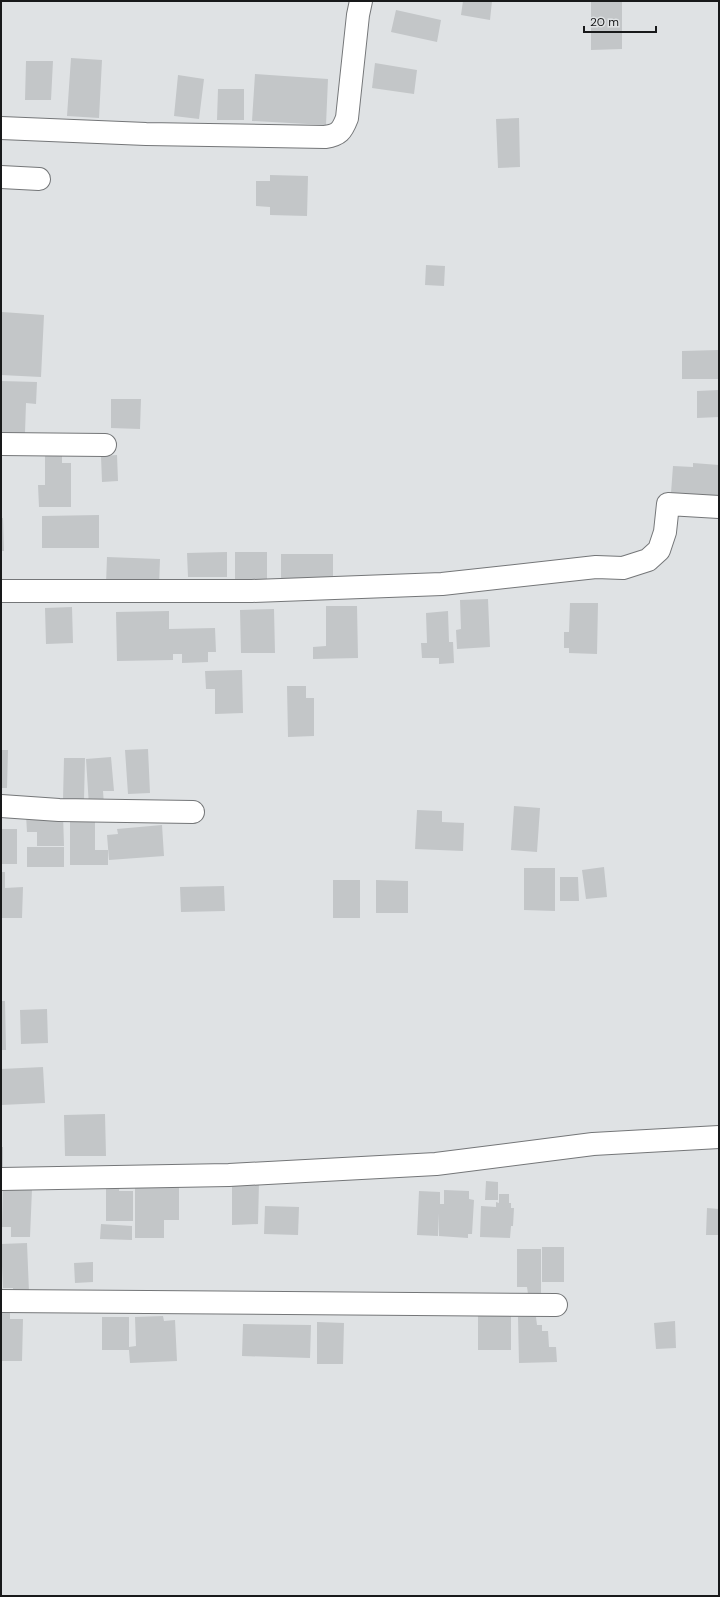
<svg xmlns="http://www.w3.org/2000/svg" width="720" height="1597" font-family="'DM Sans',sans-serif">
<style>
.building{fill:#c3c6c8}
.lines{fill:none;stroke-linecap:round;stroke-linejoin:round}
.minor-casing{stroke:#747678;stroke-width:24}
.minor{stroke:#fff;stroke-width:22}
</style>
<rect width="100%" height="100%" fill="#dfe2e4"/>
<path class="building" d="M463 1H492L490 20 461 15Z
M591 1H622V49L591 50Z
M396 10 441 20 437 42 391 32Z
M71 58 102 60 99 118 67 116Z
M26 61H53L51 100H25Z
M375 63 417 70 414 94 372 88Z
M255 74 328 79 326 125 252 121Z
M178 75 204 79 199 119 174 116Z
M218 89H244V120H217Z
M519 118 520 167 498 168 496 119Z
M270 175 308 176 307 216 270 215V207L256 206V181H270Z
M426 265 445 266 444 286 425 285Z
M2 312 44 315 41 377 1 375Z
M719 350V379H682V351Z
M1 381 37 382 36 404 26 403 25 433 1 432Z
M719 390V417L697 418V391Z
M111 399H141L140 429 111 428Z
M62 453V463H71V507H39L38 485H45V454Z
M117 455 118 481 102 482 101 456Z
M693 463 719 465 718 499 690 494 671 493 673 466 693 467Z
M99 515V548H42V516Z
M1 518H3L4 551H1Z
M227 552V577H188L187 553Z
M235 552H267V579H235Z
M281 554H333V579H281Z
M107 557 160 559 159 586 106 584Z
M488 599 490 647 457 649 456 630 461 629 460 600Z
M570 603H598L597 654 569 653V648H564V632H569Z
M326 606H357L358 658 313 659V647L326 646Z
M72 607 73 643 46 644 45 608Z
M274 609 275 653H241L240 610Z
M169 611V629L215 628 216 652H208V662L182 663V654H173V660L117 661 116 612Z
M448 611 449 642H453L454 663 439 664V658H422L421 643H427L426 613Z
M242 670 243 713 215 714V689H206L205 671Z
M287 686H306V698H314V736L288 737Z
M148 749 150 793 128 794 125 750Z
M1 750H8L7 788H1Z
M111 757 114 791H103L104 805 89 806 86 759Z
M64 758H85L84 800H63Z
M514 806 540 808 537 852 511 850Z
M417 810 442 811V822L464 823 463 851 415 849Z
M63 814 64 846H37V832H27L26 815Z
M70 822H95V850H108V865H70Z
M162 825 164 856 109 860 107 835 118 834 117 829Z
M1 829H17V864H1Z
M27 847H64V867H27Z
M604 867 607 897 586 899 582 870Z
M524 868H555V911L524 910Z
M1 872H5V888L23 887 22 918H1Z
M560 877H578L579 901H560Z
M333 880H360V918H333Z
M376 880 408 881V913H376Z
M224 886 225 911 181 912 180 887Z
M1 1001H5L6 1050H1Z
M47 1009 48 1043 21 1044 20 1010Z
M43 1067 45 1103 1 1105V1069Z
M105 1114 106 1156H65L64 1115Z
M1 1147H3V1174H1Z
M486 1181 498 1182V1200H485Z
M232 1182H259L258 1224 232 1225Z
M3 1184 32 1189 30 1237H11V1227H2Z
M106 1184H120L119 1191H133V1221H106Z
M135 1185H179V1220H164V1238H135Z
M444 1190 469 1191V1199L474 1200 472 1234H468V1238L439 1236V1213L438 1236 417 1235 419 1191 440 1192V1204H444Z
M499 1194H509V1203H511V1208H514L513 1226H511L510 1238 480 1237 481 1206 496 1207V1202L499 1203Z
M265 1206 299 1207 298 1235 264 1234Z
M707 1208 719 1209V1235H706Z
M101 1224 132 1226V1240L100 1239Z
M27 1243 29 1292H13V1288H3L1 1244Z
M542 1247H564V1282H542Z
M517 1249H541V1295L528 1294 527 1287H517Z
M93 1262V1282L75 1283 74 1263Z
M1 1307H10V1319H23L22 1361H1Z
M478 1311H511V1350H478Z
M163 1316 164 1321 175 1320 177 1361 130 1363 129 1350H102V1317H129V1347L136 1346 135 1317Z
M518 1317H536L537 1325H542V1331H548L549 1347H556L557 1362 519 1363Z
M675 1321 676 1348 656 1349 654 1323Z
M317 1322 344 1323 343 1364H317Z
M243 1324 311 1325 310 1358 242 1356Z"/>
<g class="lines">
<defs>
<path id="minor" d="M1 128 146 134 325 137C339 135 342 131 347 118L358 15 361 1
M1 177 39 179
M1 444 105 445
M1 591H252L442 584 596 567 623 568 648 560 659 550 665 532 668 504 719 507
M1 806 59 810 193 812
M1 1179 229 1175 436 1164 593 1144 719 1137
M1 1301 556 1305"/>
</defs>
<use href="#minor" class="minor-casing"/>
<use href="#minor" class="minor"/>
</g>
<rect width="720" height="1597" fill="none" stroke="#18191a" stroke-width="4"/>
<path d="M584 26v6h72v-6" fill="none" stroke="#18191a" stroke-width="2"/>
<text x="590" y="26" font-size="12" fill="#18191a" stroke="#dfe2e4" stroke-width="3" paint-order="stroke">20 m</text>
</svg>
